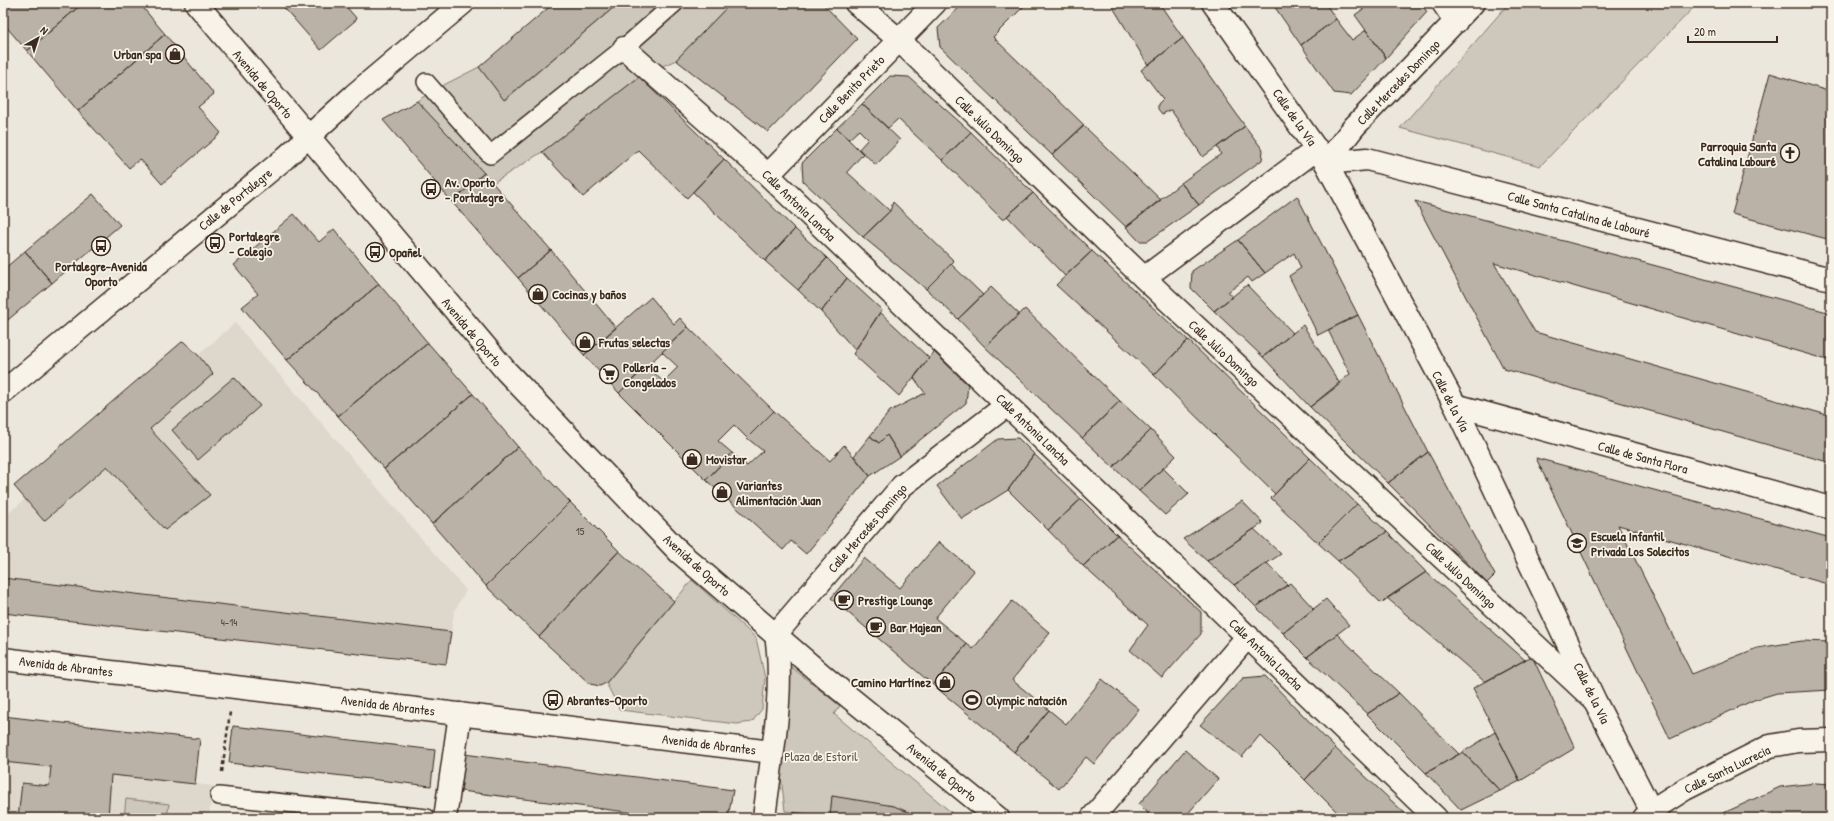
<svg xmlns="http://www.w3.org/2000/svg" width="1834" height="821" font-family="'Patrick Hand',sans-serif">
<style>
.built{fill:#ddd7cc}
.green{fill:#cec8bc;stroke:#84796d}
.building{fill:#bab2a7;stroke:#3b2a1e}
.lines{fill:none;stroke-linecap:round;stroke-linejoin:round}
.pedestrian-casing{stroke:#3b2a1e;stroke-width:20}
.minor-casing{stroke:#3b2a1e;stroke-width:25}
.tertiary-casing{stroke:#3b2a1e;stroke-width:25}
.secondary-casing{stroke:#3b2a1e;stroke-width:25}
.path{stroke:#3b2a1e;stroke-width:2.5;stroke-dasharray:4 3;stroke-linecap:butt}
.pedestrian{stroke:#f7f3e8;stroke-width:17}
.minor{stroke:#f7f3e8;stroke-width:22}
.tertiary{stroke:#f7f3e8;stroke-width:22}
.secondary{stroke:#f7f3e8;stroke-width:22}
.labels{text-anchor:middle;stroke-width:3.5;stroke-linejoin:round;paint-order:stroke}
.number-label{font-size:11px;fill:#5b4c40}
.poi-label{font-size:13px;font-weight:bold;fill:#3b2a1e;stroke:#f7f3e8;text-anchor:start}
.street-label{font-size:13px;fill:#3b2a1e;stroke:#f7f3e8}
.park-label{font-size:13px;fill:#605246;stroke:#f7f3e8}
</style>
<rect width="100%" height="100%" fill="#ece7dc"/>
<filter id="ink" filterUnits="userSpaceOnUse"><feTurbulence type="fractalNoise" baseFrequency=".025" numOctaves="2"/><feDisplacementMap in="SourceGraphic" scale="8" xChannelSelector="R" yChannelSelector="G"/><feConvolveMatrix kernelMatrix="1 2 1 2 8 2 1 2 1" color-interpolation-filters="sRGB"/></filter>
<g filter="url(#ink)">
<path class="built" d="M235 323 466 590 454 612 451 632 3 578V518L25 499 14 486 183 341 198 355Z
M3 716 200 739 196 784 213 786 209 818H3Z"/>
<path class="green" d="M619 3H731L676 60 639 77 542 152 493 183 417 101 434 90 479 67 505 100Z
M1509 3H1698L1540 166 1400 128Z
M692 580 756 638 765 678 762 709 752 722 737 724 620 710 606 683Z
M790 666 840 706 834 714 952 813 947 818H922L832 796 830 817 785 811 778 749Z
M126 799 169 804 167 818H124Z"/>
<path class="building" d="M3 3H83L27 51 3 23Z
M83 3H139L165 34 78 111 27 51Z
M280 3H343L357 19 321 50Z
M554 3H619L504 100 479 67Z
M731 3H822L857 39 768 132 676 60Z
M964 3 1026 4 993 37 1084 125 1052 155 940 47 938 28Z
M1159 3 1183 38 1148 65 1111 4Z
M1272 3H1325L1336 19 1301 45Z
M1363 3H1421L1427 12 1386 58 1355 15 1366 7Z
M1336 19 1352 40 1366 30 1386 58 1351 95 1334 93 1301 45Z
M165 34 214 94 198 107 221 133 162 184 140 159 129 168 78 111Z
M1183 38 1245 126 1203 157 1171 110 1162 114 1158 109V104L1163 99 1141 70Z
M1770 73 1831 92V240L1732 214Z
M890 76 909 77 971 132 942 160 898 119 888 128 862 104Z
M639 77 724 159 687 198 638 150 583 197 542 152Z
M417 101 484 173 452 202 383 120Z
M862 104 900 140 876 165 859 149 868 139 859 130 849 139 837 128Z
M1084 126 1161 200 1126 227 1052 155Z
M1245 126 1263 150 1262 160 1199 205 1181 183 1221 154 1217 147Z
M837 128 863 154 847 172 890 211 863 237 803 181 802 163Z
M971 132 1033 193 1003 220 942 160Z
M724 159 795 229 765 261 693 192Z
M484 173 551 250 518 278 452 202Z
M1181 183 1199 205 1148 241H1139L1126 227Z
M1033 193 1092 251 1065 276 1007 216Z
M93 194 120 225 52 283 25 251Z
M1297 196 1358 315 1318 335 1289 276 1301 268 1294 253 1265 273 1238 240Z
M1415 201 1831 313V361L1494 263 1535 332 1831 416V463L1504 369Z
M893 202 954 261 926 289 863 237 890 211Z
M294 214 319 242 334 229 379 284 287 360 242 307 258 294 234 265Z
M795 229 827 258 798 290 765 261Z
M1238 240 1265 273 1252 282 1248 277 1228 292 1232 297 1214 311 1191 288 1192 271Z
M551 250 616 328 584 355 518 278Z
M25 251 52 283 3 324V270Z
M1092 251 1188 340 1154 375 1056 285Z
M827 258 847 278 821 312 798 290Z
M951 264 983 295 958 319 926 289Z
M847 278 882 310 855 350 821 312Z
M379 284 428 343 338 416 287 360Z
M1247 285 1293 333 1263 357 1214 311Z
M991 287 1019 314 985 347 958 319Z
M651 297 674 324 680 318 688 327 619 393 584 355Z
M1025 309 1120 401 1082 438 985 347Z
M880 312 929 358 899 396 853 354Z
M1358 315 1428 452 1388 483 1310 407 1350 374 1328 330Z
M1303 325 1340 384 1310 407 1263 357Z
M688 327 774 411 747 438 734 425 718 441 732 453 706 480 619 393 647 365 663 382 678 367 662 352Z
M1188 340 1310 458 1275 494 1154 375Z
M183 341 198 355 213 374 150 429 210 495 165 530 107 466 44 521 14 486Z
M428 343 473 394 384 469 338 416Z
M934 352 968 385 966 403 900 456 887 435 879 443 870 436 890 411 925 393 914 378Z
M234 377 260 406 198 460 172 430Z
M473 394 518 447 432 524 384 469Z
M1120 401 1151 430 1113 467 1082 438Z
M774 411 830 461 844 445 870 476 806 554 791 541 783 550 706 480 732 453 747 466 763 451 747 438Z
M1151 430 1176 456 1139 491 1113 467Z
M887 435 900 456 870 476 854 456 870 436 879 443Z
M1018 438 1034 454 1008 490 962 519 937 486 998 439Z
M518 447 570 502 486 586 432 524Z
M1428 452 1495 575 1487 583 1388 483Z
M1034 454 1081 499 1048 530 1008 490Z
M1310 458 1357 504 1318 543 1271 498Z
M1536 458 1831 538V585L1618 525 1692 674 1757 648 1802 641 1831 642V690L1777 693 1754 700 1670 739Z
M1163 468 1189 494 1165 515 1139 491Z
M1081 499 1117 535 1083 566 1048 530Z
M1242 501 1263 523 1207 561 1183 539Z
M570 502 619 551 539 637 486 586Z
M1357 504 1387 532 1338 561 1318 543Z
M1254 529 1281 554 1234 585 1207 561Z
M1387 532 1426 572 1381 603 1338 561Z
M1117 535 1201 612V634L1162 678 1130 650 1148 625 1083 566Z
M939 542 974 571 935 618 967 644 933 685 831 598 864 558 900 588Z
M619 551 674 601 606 683 600 686 590 684 539 637Z
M1267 563 1288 585 1256 607 1234 585Z
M1426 572 1525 660 1485 682 1387 598Z
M3 578 451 632 446 664 3 613Z
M1290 583 1314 609 1283 633 1256 607Z
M1326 599 1349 625 1307 657 1283 633Z
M1012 601 1050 633 1012 680 1049 710 1014 752 933 685 967 644 973 649Z
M1337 634 1399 693 1367 714 1307 657Z
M1532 656 1575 748 1520 781 1473 688Z
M1265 676 1335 748 1305 780 1260 735 1242 757 1200 725 1243 678Z
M1102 679 1139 709 1094 764 1086 757 1059 789 1014 752 1049 710 1066 724Z
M1399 693 1459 754 1426 773 1367 714Z
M3 716 200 739 195 784 111 775 108 818H18L22 783 49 786 51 767 3 762Z
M233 726 435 750 431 786 229 763Z
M1495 732 1520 781 1500 791 1463 752Z
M1335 748 1410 818H1343L1305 780Z
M1185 750 1218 779 1184 818H1144L1148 813 1139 804Z
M1463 752 1500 791 1461 810 1426 773Z
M464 754 733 790 728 818H674L461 791Z
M1816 783 1831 784V818H1713L1780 787Z
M832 796 894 806 922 818H792L793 813 830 817Z
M1261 811 1269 818H1255Z"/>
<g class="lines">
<defs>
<path id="pedestrian" d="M426 82 490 155 624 48 675 3
M219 796 427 818"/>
<path id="minor" d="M856 3 898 39 1144 278 1594 700
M1443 3 1456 22
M624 48 768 175 1436 818
M1326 163 1367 159 1831 279
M1326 163 1354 127 1473 3
M768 175 935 3
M1144 278 1317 149
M3 392 284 159 354 95 463 3
M1455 405 1831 508
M445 818 460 714
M764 818C771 759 785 693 776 634L902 486 1007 405
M1092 818 1248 636
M1644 818 1652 810 1685 789 1770 746 1798 741 1831 740"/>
<path id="tertiary" d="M3 659 772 752"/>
<path id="secondary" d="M196 3 506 371 679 552 828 680 998 818
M1213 3 1326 163 1455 405 1595 701 1655 818"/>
</defs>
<use href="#pedestrian" class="pedestrian-casing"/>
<use href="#minor" class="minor-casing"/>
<use href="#tertiary" class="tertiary-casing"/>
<use href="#secondary" class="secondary-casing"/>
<path class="path" d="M222 772 230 712"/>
<use href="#pedestrian" class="pedestrian"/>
<use href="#minor" class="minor"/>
<use href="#tertiary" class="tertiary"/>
<use href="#secondary" class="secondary"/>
</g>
</g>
<defs>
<symbol id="shop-ring" viewBox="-11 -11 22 22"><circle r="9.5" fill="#f7f3e8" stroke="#3b2a1e" stroke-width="1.5"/><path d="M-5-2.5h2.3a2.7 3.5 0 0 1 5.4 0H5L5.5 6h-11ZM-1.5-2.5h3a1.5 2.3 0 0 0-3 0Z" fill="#3b2a1e"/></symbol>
<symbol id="church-ring" viewBox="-11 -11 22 22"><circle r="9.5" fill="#f7f3e8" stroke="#3b2a1e" stroke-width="1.5"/><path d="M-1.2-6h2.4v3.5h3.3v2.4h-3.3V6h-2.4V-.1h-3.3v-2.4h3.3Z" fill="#3b2a1e"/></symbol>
<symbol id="bus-ring" viewBox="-11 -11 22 22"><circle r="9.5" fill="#f7f3e8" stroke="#3b2a1e" stroke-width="1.5"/><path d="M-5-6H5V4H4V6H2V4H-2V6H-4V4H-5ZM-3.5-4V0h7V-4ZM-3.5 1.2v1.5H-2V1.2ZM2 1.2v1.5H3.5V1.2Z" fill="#3b2a1e"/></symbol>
<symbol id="supermarket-ring" viewBox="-11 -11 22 22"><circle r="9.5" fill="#f7f3e8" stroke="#3b2a1e" stroke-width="1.5"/><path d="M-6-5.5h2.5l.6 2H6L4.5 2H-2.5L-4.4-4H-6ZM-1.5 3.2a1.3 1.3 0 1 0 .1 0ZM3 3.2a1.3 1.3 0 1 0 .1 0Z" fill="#3b2a1e"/></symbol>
<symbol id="school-ring" viewBox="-11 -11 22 22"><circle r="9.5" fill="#f7f3e8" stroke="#3b2a1e" stroke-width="1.5"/><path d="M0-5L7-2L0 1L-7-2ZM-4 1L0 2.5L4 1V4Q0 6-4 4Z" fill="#3b2a1e"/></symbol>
<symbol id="cafe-ring" viewBox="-11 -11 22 22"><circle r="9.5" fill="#f7f3e8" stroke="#3b2a1e" stroke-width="1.5"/><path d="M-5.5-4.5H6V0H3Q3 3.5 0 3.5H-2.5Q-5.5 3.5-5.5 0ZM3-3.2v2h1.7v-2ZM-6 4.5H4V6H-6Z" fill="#3b2a1e"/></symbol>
<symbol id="stadium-ring" viewBox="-11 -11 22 22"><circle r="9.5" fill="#f7f3e8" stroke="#3b2a1e" stroke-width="1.5"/><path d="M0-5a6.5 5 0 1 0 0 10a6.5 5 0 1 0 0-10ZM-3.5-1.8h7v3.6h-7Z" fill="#3b2a1e"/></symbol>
</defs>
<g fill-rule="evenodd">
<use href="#shop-ring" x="164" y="43" width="22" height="22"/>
<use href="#church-ring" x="1779" y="142" width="22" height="22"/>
<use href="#bus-ring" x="420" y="178" width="22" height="22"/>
<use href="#bus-ring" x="204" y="232" width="22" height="22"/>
<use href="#bus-ring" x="90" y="235" width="22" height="22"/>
<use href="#bus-ring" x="364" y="241" width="22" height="22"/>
<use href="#shop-ring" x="527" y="283" width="22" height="22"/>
<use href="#shop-ring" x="574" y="331" width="22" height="22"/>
<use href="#supermarket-ring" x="598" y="363" width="22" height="22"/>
<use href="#shop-ring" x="681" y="448" width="22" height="22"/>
<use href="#shop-ring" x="711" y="481" width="22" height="22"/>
<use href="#school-ring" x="1566" y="532" width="22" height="22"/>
<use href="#cafe-ring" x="833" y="589" width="22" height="22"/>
<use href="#cafe-ring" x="865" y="616" width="22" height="22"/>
<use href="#shop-ring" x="934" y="671" width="22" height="22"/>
<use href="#bus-ring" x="542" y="689" width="22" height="22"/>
<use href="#stadium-ring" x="961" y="689" width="22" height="22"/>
</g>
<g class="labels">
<g class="number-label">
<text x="580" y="535">15</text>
<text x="229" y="626">4-14</text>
</g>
<g class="poi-label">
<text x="161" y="59" text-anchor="end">Urban spa</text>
<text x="1776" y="151" text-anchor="end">Parroquia Santa<tspan x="1776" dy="15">Catalina Labouré</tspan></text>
<text x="445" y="187">Av. Oporto<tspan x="445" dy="15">- Portalegre</tspan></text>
<text x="229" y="241">Portalegre<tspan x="229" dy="15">- Colegio</tspan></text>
<text x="389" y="257">Opañel</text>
<text x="101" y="271" text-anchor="middle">Portalegre-Avenida<tspan x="101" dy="15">Oporto</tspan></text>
<text x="552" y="299">Cocinas y baños</text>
<text x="599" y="347">Frutas selectas</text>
<text x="623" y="372">Pollería -<tspan x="623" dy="15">Congelados</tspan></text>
<text x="706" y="464">Movistar</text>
<text x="736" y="490">Variantes<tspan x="736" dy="15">Alimentación Juan</tspan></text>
<text x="1591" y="541">Escuela Infantil<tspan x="1591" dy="15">Privada Los Solecitos</tspan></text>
<text x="858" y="605">Prestige Lounge</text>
<text x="890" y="632">Bar Majean</text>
<text x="931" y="687" text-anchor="end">Camino Martínez</text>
<text x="567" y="705">Abrantes-Oporto</text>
<text x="986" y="705">Olympic natación</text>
</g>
<g class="street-label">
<text transform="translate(1398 82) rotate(-46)" y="5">Calle Mercedes Domingo</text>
<text transform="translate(263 84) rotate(50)" y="5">Avenida de Oporto</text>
<text transform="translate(851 89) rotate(-46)" y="5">Calle Benito Prieto</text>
<text transform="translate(1295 117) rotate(55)" y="5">Calle de la Vía</text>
<text transform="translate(990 129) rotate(44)" y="5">Calle Julio Domingo</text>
<text transform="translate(235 199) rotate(-39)" y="5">Calle de Portalegre</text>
<text transform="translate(799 205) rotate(44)" y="5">Calle Antonia Lancha</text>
<text transform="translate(1579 214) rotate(15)" y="5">Calle Santa Catalina de Labouré</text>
<text transform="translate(472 332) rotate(50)" y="5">Avenida de Oporto</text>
<text transform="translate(1224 353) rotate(43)" y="5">Calle Julio Domingo</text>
<text transform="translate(1451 401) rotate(63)" y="5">Calle de la Vía</text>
<text transform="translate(1033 429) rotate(44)" y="5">Calle Antonia Lancha</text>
<text transform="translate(1643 457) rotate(15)" y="5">Calle de Santa Flora</text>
<text transform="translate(867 528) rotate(-49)" y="5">Calle Mercedes Domingo</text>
<text transform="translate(697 565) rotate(42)" y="5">Avenida de Oporto</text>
<text transform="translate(1461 575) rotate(43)" y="5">Calle Julio Domingo</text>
<text transform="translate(1266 654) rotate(44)" y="5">Calle Antonia Lancha</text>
<text transform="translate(66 666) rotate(7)" y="5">Avenida de Abrantes</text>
<text transform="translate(1592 693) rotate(64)" y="5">Calle de la Vía</text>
<text transform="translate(388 705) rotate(7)" y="5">Avenida de Abrantes</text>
<text transform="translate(709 744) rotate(7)" y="5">Avenida de Abrantes</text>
<text transform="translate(1727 769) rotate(-26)" y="5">Calle Santa Lucrecia</text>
<text transform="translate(942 772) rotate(39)" y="5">Avenida de Oporto</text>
</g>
<g class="park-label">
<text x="821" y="761">Plaza de Estoril</text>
</g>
</g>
<rect width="1834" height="821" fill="none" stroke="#f7f3e8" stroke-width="16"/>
<rect x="8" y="8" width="1818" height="805" fill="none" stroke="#3b2a1e" stroke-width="1.5" filter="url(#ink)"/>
<g transform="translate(38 38) rotate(39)" stroke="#f7f3e8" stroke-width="3" paint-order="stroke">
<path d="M0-3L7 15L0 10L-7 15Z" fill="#3b2a1e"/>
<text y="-6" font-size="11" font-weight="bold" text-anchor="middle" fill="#3b2a1e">N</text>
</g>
<path d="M1688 36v6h89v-6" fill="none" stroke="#3b2a1e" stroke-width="2"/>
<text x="1694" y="36" font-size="12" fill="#3b2a1e" stroke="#f7f3e8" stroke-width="3" paint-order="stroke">20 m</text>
</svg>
